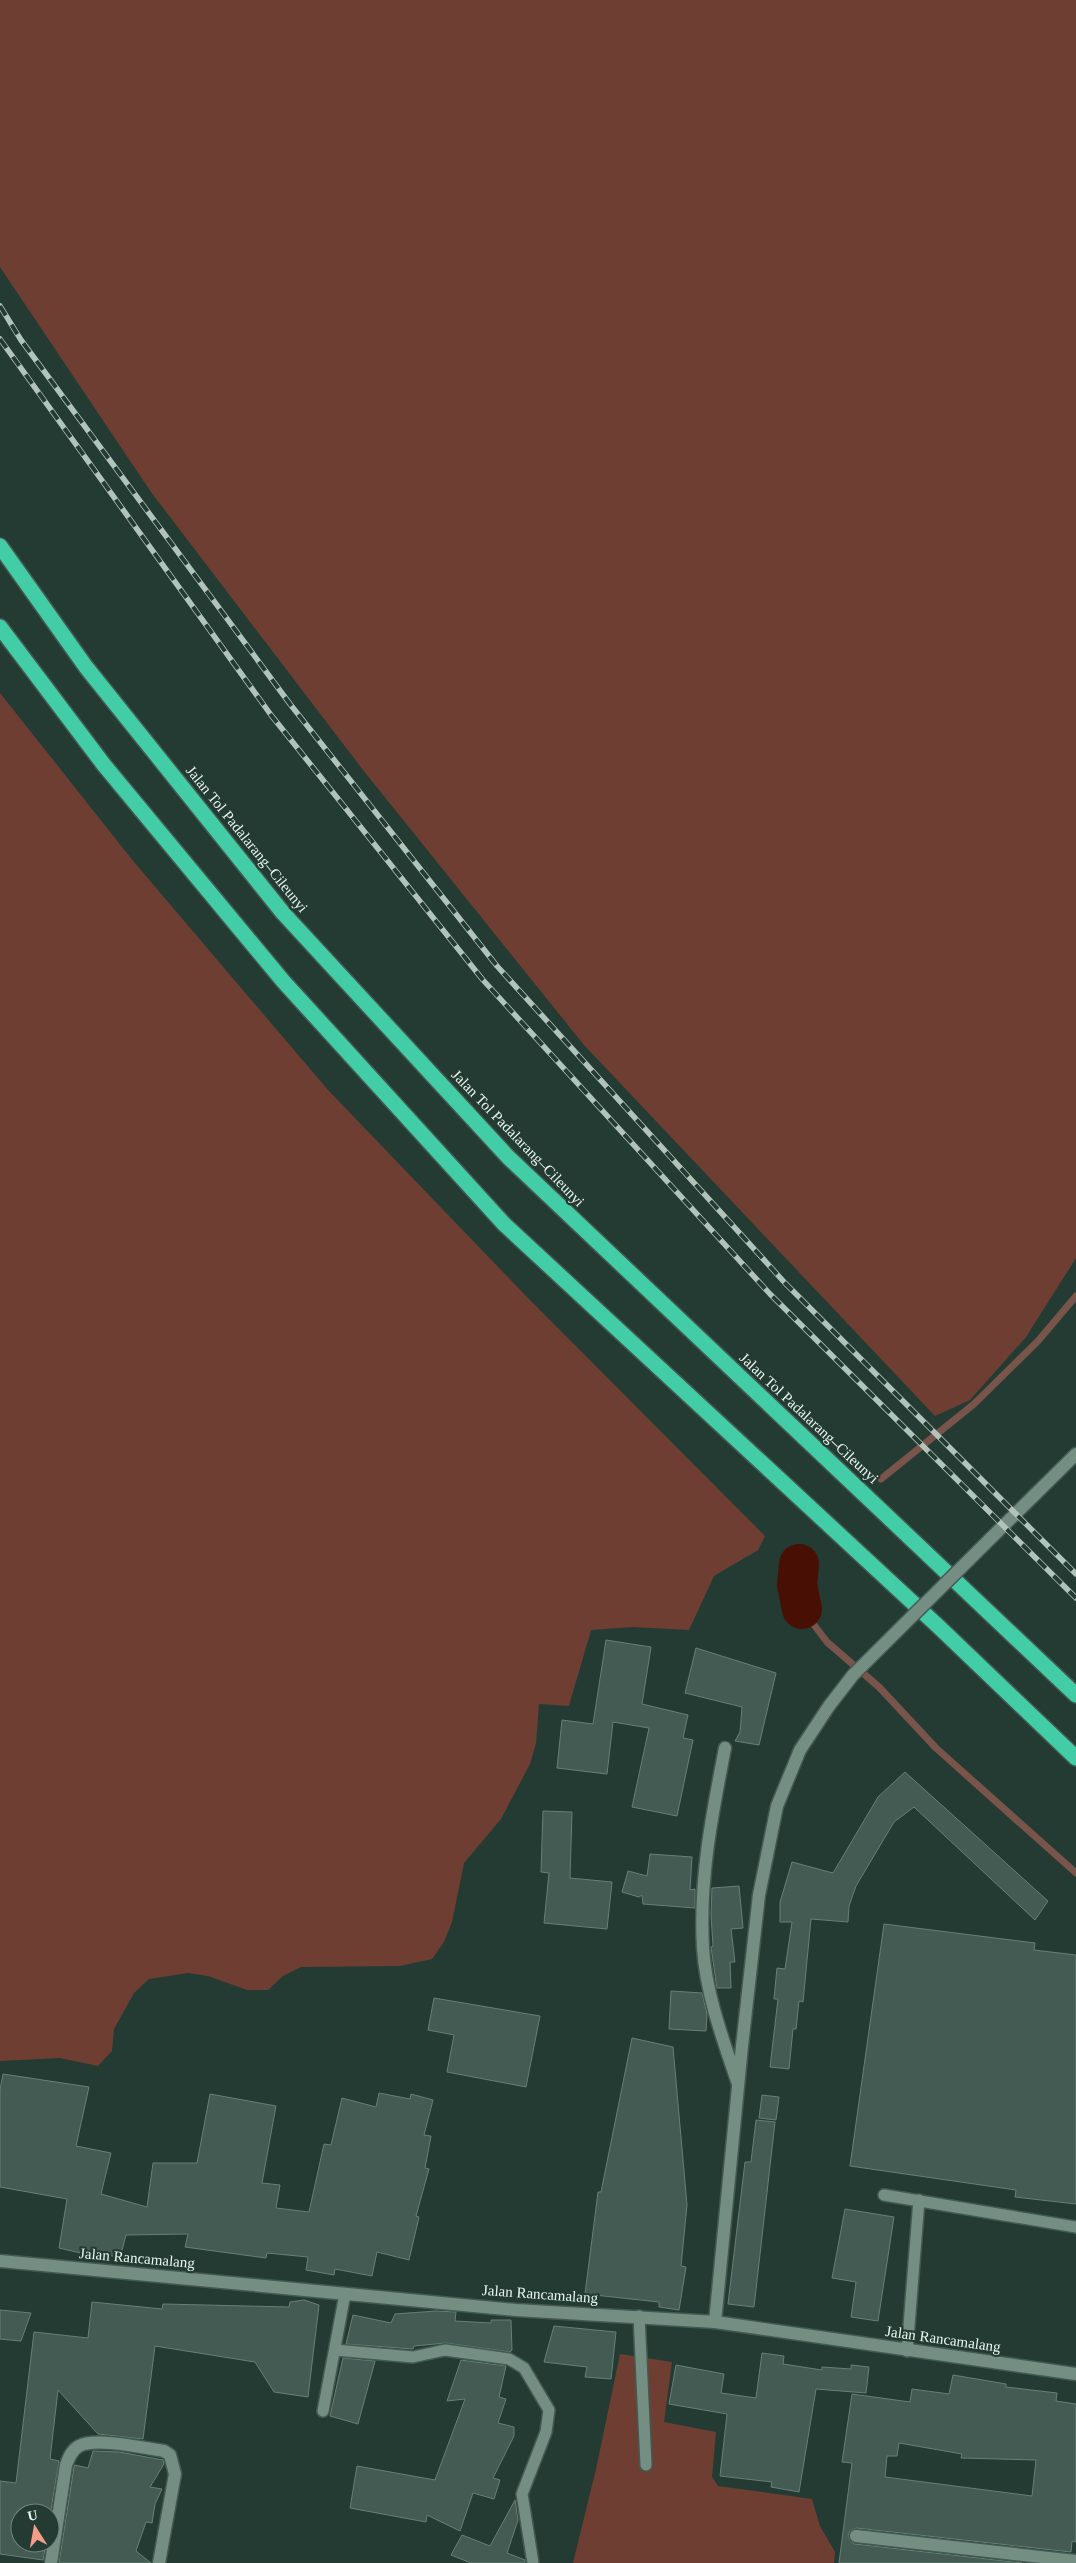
<svg xmlns="http://www.w3.org/2000/svg" width="1076" height="2563" font-family="Georgia,serif">
<style>
.green{fill:#6f3e33}
.lines{fill:none;stroke-linecap:round;stroke-linejoin:round}
.stream{stroke:#78544b;stroke-width:7}
.river{stroke:#480f04;stroke-width:40}
.building{fill:#435b52;stroke:#678077;fill-rule:evenodd}
.lane-casing{stroke:#445952;stroke-width:14}
.street-casing{stroke:#445952;stroke-width:15}
.secondary-casing{stroke:#445952;stroke-width:15}
.highway-casing{stroke:#445952;stroke-width:18}
.lane{stroke:#748e84;stroke-width:11}
.street{stroke:#748e84;stroke-width:12}
.secondary{stroke:#748e84;stroke-width:12}
.highway{stroke:#42cda6;stroke-width:15}
.rail-casing{stroke:#b2c3bc;stroke-width:5.5}
.rail{stroke:#243b33;stroke-width:4;stroke-dasharray:11;stroke-linecap:butt}
.secondary-bridge-casing{stroke:#445952;stroke-width:15;stroke-linecap:butt}
.secondary-bridge{stroke:#748e84;stroke-width:12}
.labels{text-anchor:middle;stroke-width:4.5;stroke-linejoin:round;paint-order:stroke}
.street-label{font-size:15px;fill:#e8f6f0;stroke:#243b33}
</style>
<rect width="100%" height="100%" fill="#243b33"/>
<path class="green" d="M0 0H1076V1258L1026 1337 970 1400 935 1416 584 1045 363 770 151 492 0 267Z
M0 693 134 862 328 1090 526 1296 765 1536 758 1550 714 1576 689 1630 633 1627 591 1630 569 1706 539 1704 536 1743 530 1764 501 1819 464 1863 452 1922 444 1942 432 1959 400 1966 301 1967 283 1976 268 1990H247L208 1976 188 1973 149 1979 134 1993 114 2029 112 2051 98 2066 60 2058 0 2061Z
M620 2354 672 2362 664 2422 716 2432 712 2477 718 2486 812 2499 820 2526 835 2552 834 2563H573L596 2469Z"/>
<g class="lines">
<path class="stream" d="M881 1479 974 1404 1038 1341 1076 1296
M802 1609 827 1642 879 1687 936 1748 1076 1873"/>
<path class="river" d="M799 1564 797 1585 802 1609"/>
</g>
<path class="building" d="M606 1640 651 1647 642 1704 688 1715 683 1738 693 1740 677 1816 632 1807 649 1728 613 1722 607 1774 557 1768 562 1720 593 1724Z
M696 1648 776 1673 759 1745 735 1741 740 1732 742 1707 685 1693Z
M905 1772 1048 1901 1035 1920 914 1807 894 1822 856 1886 849 1906 848 1922 811 1919 803 2002 799 2001 796 2029H793L789 2069 770 2067 778 1999H774L777 1968 785 1969 792 1922H780V1902L792 1862 833 1873 878 1797Z
M543 1811 572 1812 570 1878 612 1882 607 1929 544 1923 549 1873 541 1872Z
M650 1854 692 1857 690 1890 695 1889V1908L643 1904 642 1895 639 1897 622 1892 628 1871 647 1876Z
M739 1886 743 1928 731 1929 735 1962H730L731 1988H717L711 1947 713 1946 711 1915 712 1888Z
M884 1924 1035 1943 1034 1950 1076 1955V2204L1015 2197 1016 2190 850 2166Z
M671 1991 702 1993 707 2014 706 2031 669 2029Z
M434 1998 540 2016 526 2087 447 2072 454 2035 428 2030Z
M632 2038 673 2047 687 2205 681 2266 686 2267 679 2310 659 2307V2302L585 2294 598 2192H601Z
M3 2074 89 2087 76 2146 111 2153 101 2194 147 2207 153 2163H197L210 2094 276 2106 262 2183 280 2185 276 2208 309 2212 324 2144 331 2145 342 2098 376 2107 379 2093 410 2099 411 2094 433 2100 424 2135 431 2136 425 2168 429 2169 416 2216 419 2217 409 2260 377 2252 372 2276 335 2269 334 2275 306 2270 308 2257 267 2253 266 2258 185 2247 188 2234 126 2235 120 2258 87 2249 85 2254 59 2248 67 2199 0 2187V2090Z
M762 2095 779 2097 776 2120 759 2118Z
M756 2120 775 2122 754 2307 728 2304 745 2162H751Z
M845 2209 894 2217 878 2321 851 2317 856 2282 832 2278Z
M304 2300 319 2305 308 2397 274 2392 255 2362 155 2346 143 2439 98 2434 58 2390 50 2459 59 2461 50 2516V2513H20V2543H46L43 2560 0 2554V2481L16 2483 34 2332 88 2338 92 2302 162 2309 163 2304 289 2307 290 2302Z
M0 2310 31 2313 21 2341 0 2339Z
M436 2311 456 2312 455 2321 491 2323V2320H511L512 2350 510 2352 446 2343 414 2346 413 2349 346 2344 353 2315 391 2323 395 2314Z
M554 2326 616 2332 611 2379 585 2377 587 2367 544 2362Z
M762 2353 784 2356 783 2364 822 2370V2367L851 2369V2365L869 2367 866 2393 816 2389 799 2492 771 2487 772 2482 720 2476 727 2414 669 2404 676 2365 724 2374 721 2393 756 2398Z
M343 2358 375 2361 358 2424 330 2416Z
M461 2360 506 2366 499 2397 506 2399 498 2423 514 2427V2436L493 2478 500 2480 494 2499 473 2493 460 2531 427 2515 426 2522 350 2508 357 2466 435 2480 465 2399 447 2401Z
M953 2375 1006 2384V2387L1057 2393 1056 2401 1076 2404V2542L1072 2541 1071 2552 856 2528 850 2531 848 2536 851 2542 855 2544 1022 2563H839L852 2463 842 2462 852 2394 910 2402 912 2389 949 2394ZM899 2443 962 2454 961 2458 1036 2460 1032 2496 885 2477 887 2456H897Z
M93 2451 119 2452 163 2460 164 2464 150 2487 162 2489 155 2504 152 2523 146 2522 136 2551 151 2563H59L74 2467 75 2465 88 2468Z
M515 2500 518 2520 507 2553 525 2560V2563H471L451 2555 462 2535 490 2546Z"/>
<g class="lines">
<defs>
<path id="lane" d="M884 2195 1076 2227
M639 2316 646 2465
M335 2350 413 2357 445 2350 509 2359 524 2368 549 2410 546 2432 522 2494 533 2563
M907 2351 919 2200
M323 2411 345 2294"/>
<path id="street" d="M725 1748C712 1815 699 1879 703 1948 706 1994 723 2040 738 2084
M715 2322 1076 2374
M856 2536 1076 2561
M51 2563 66 2465C69 2457 72 2450 79 2446 95 2437 144 2448 164 2451L170 2455 175 2474 159 2563"/>
<path id="secondary" d="M991 1538 1076 1454
M0 2261 516 2310 715 2322 742 2046 759 1895 777 1806 800 1750 829 1706 853 1675"/>
<path id="highway" d="M0 546 86 667 283 913 508 1157 1076 1695
M0 627 104 765 283 981 504 1224 939 1627 1076 1758"/>
</defs>
<use href="#lane" class="lane-casing"/>
<use href="#street" class="street-casing"/>
<use href="#secondary" class="secondary-casing"/>
<use href="#highway" class="highway-casing"/>
<use href="#lane" class="lane"/>
<use href="#street" class="street"/>
<use href="#secondary" class="secondary"/>
<use href="#highway" class="highway"/>
<defs>
<path id="rail" d="M0 306 21 340 290 704 497 966 785 1283 1076 1574
M0 339 271 715 483 980 770 1294 1076 1598"/>
</defs>
<use href="#rail" class="rail-casing"/>
<use href="#rail" class="rail"/>
<defs>
<path id="secondary-bridge" d="M853 1675 991 1538"/>
</defs>
<use href="#secondary-bridge" class="secondary-bridge-casing"/>
<use href="#secondary-bridge" class="secondary-bridge"/>
</g>
<g class="labels">
<g class="street-label">
<text transform="translate(247 839) rotate(51)" y="5">Jalan Tol Padalarang–Cileunyi</text>
<text transform="translate(518 1138) rotate(46)" y="5">Jalan Tol Padalarang–Cileunyi</text>
<text transform="translate(809 1418) rotate(43)" y="5">Jalan Tol Padalarang–Cileunyi</text>
<text transform="translate(137 2258) rotate(5)" y="5">Jalan Rancamalang</text>
<text transform="translate(540 2294) rotate(4)" y="5">Jalan Rancamalang</text>
<text transform="translate(943 2339) rotate(8)" y="5">Jalan Rancamalang</text>
</g>
</g>
<g transform="translate(35 2528) rotate(349)"><circle r="24" fill="#243b33" stroke="#72867f"/>
<path d="M0-4L9 19L0 12L-9 19Z" fill="#f49e8a"/>
<text y="-8" font-size="14" font-weight="bold" text-anchor="middle" fill="#e8f6f0">U</text>
</g>
</svg>
